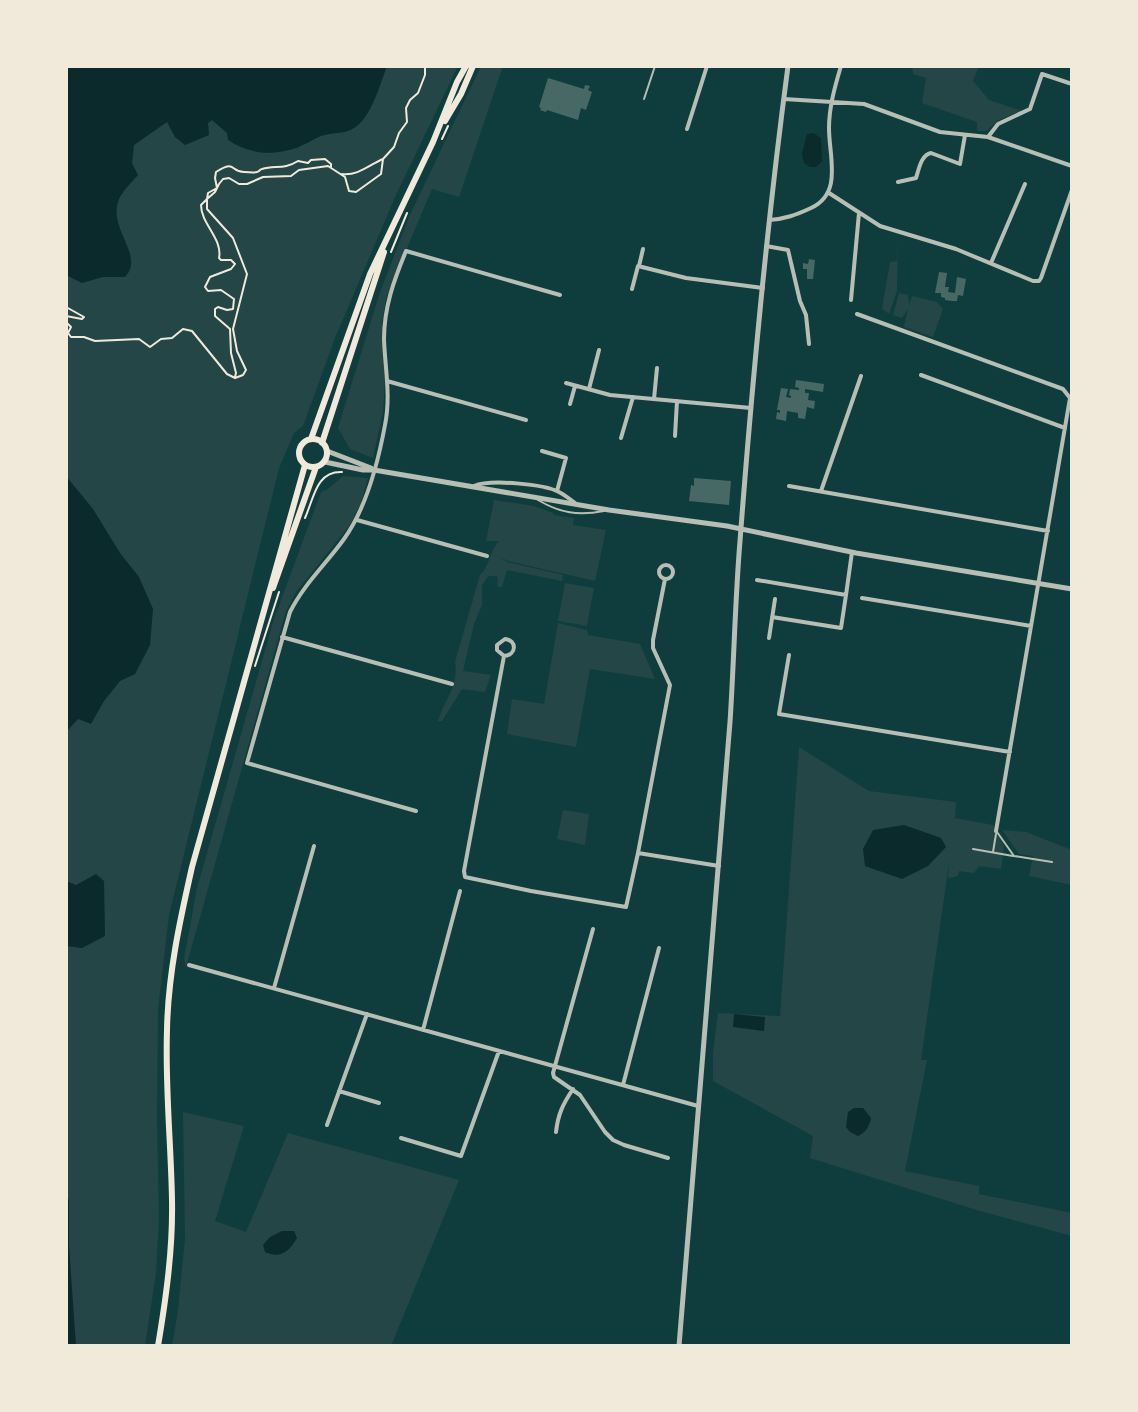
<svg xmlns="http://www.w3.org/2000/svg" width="1138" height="1412" font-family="'Exo 2',sans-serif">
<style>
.green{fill:#244646}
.water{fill:#0a2a2b}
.building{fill:#486865}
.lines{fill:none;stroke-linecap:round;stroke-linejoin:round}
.path{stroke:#f1e9da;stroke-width:2}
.service{stroke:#b8beb3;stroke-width:2}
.minor{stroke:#b8beb3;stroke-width:4}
.tertiary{stroke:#b8beb3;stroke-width:5}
.secondary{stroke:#f1e9da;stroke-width:6}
</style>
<rect width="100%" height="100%" fill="#0f3d3e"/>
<path class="green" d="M66 66H458L395 197 335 338 303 426 294 433 279 468 169 915 158 1009 157 1121 159 1219 156 1273 145 1346H66Z
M481 66H503L459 197 432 189 386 298 382 322 385 380 383 412 373 458 350 449 338 428 379 295 409 217Z
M912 66H979L973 81 989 100 1022 111 999 120 986 131H977V122L922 103 926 78 913 74Z
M898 242 897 291 889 314 882 309 890 262 897 261Z
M899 293 908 295 909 305 912 296 937 302 943 309 933 337 904 327 908 309 902 318 893 315Z
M343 476 368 478 361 503 350 525 296 592 286 611 186 967 184 959 197 888 274 619 321 492 328 489Z
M494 500 534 506 553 513 554 515 574 518 573 525 606 530 595 581 508 561 500 557 507 562 563 575 562 581 507 570 502 587H498L497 576H489L482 585V605L474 624 463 671 491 675 485 692 462 689 442 721H438C445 699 459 686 455 662L480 575C490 566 489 552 499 541H486Z
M565 583 594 588 587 626 558 621Z
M558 623 587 630 588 635 640 644 655 679 590 669 576 747 507 734 512 699 544 704Z
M799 747 869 791 956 802 955 818 993 825 1004 847 1001 869 979 866 974 873 959 871 958 876 948 878 949 863 921 1060H927L905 1171 979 1186V1194L1072 1213V1236L980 1211 810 1158 813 1136 713 1081V1052L718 1013 780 1016Z
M563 810 589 814 585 845 557 839Z
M1002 830 1026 832 1072 850V885L1029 876 1033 856 1019 854Z
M183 1112 244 1126 215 1221 246 1232 288 1133 459 1180 391 1346H172L178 1310 185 1238Z"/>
<path class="water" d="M66 66H387C381 82 373 110 361 122 348 136 337 131 321 136 312 140 303 146 293 149 270 156 247 153 228 140L227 133 212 120 208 123 209 135 185 145 175 137 167 122 134 145 132 163 138 175C131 183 121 192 118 202 109 230 145 256 125 277H103L82 283 66 275Z
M813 133 821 138 822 161 816 167H810L804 163 802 154 807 134Z
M66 476 93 509 120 553 139 577 153 609 150 645 135 674 120 681 104 701 91 724 78 719 66 732Z
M904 825 941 838 946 847 928 866 902 879 865 866 863 849 873 830Z
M96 874 104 881 105 936 82 948 66 946V881L76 885Z
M734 1014 765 1017 764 1031 733 1027Z
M854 1108H863L871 1118C869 1127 866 1132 858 1136L850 1132 846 1127 848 1112Z
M66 1190 69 1201V1246L76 1346H66Z
M282 1231H294L297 1238C289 1252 280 1259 265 1252L263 1245 270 1237Z"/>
<path class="building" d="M548 78 584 89 585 85 590 86 588 90 592 92 586 110 581 108 578 120 547 110 546 112 540 110 541 108 539 107Z
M809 259 815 260 813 279H807V269H803V263L808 264Z
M939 272 947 273 945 287H949L948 292 955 293 957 277 966 279 963 296 958 295 957 301H952L945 300V298L941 297V293H935Z
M796 380 824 384 823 392 805 389V393H809L808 400 815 401 814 409 807 407 805 419 798 418V413L787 411 786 421 776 419 777 412 780 413V410H777L781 388 788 389 786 397 791 398V396L789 395 790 389 799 390V388L795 387Z
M694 478 731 481 729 505 689 501 691 485 694 486Z"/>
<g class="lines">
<path class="path" d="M442 139 448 126
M342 174C358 176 369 165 383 159
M391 252 407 213
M66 307 84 317 82 319 66 316
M66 322 71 327 68 333 71 337H84L95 341 139 339 150 347 161 339 172 338 183 329 192 331 227 374 235 378 243 375 246 370 237 351 233 329 247 274 233 238 207 209V199L215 192 219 184 223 179 229 178 239 184H247L263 177 291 176 299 170 328 166 345 177 349 191 356 192 381 174 383 159 394 147 399 133 407 122 406 108 410 100 418 93 425 75V66
M235 377 236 373 231 353 230 329 215 316V309L218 307 227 310 233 309 234 299 221 290 208 291 205 287 210 277 231 269 235 264 231 260H221L219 258C223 239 201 224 201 205L207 199 208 193 217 188 215 178 216 172C236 159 230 172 244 172 249 172 253 173 257 172 259 172 260 169 262 169 275 165 284 170 298 161L308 163 311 160 325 159 331 164V167
M305 518C314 498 316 471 342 472
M255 666 279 592"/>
<path class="service" d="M644 99 655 66
M538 500C560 513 578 516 604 511
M997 832 1014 856 1052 862
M973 849 1013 856
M993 852 996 834"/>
<path class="minor" d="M784 99 864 104 940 132 988 137 1072 166
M687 129 707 66
M988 137 998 124 1030 109 1042 74 1072 84
M898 182 916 178C919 169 921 155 931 153L960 164 965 135
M829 193 880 226 956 249 1033 281H1039L1041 278 1072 190
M769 220C785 219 796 215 811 208 843 193 829 157 829 128 829 107 835 86 841 66
M766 246 788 250 800 301 806 315 809 344
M991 263 1025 184
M639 266 643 249
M632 289 638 266 686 278 763 288
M851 300 859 213
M857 314 1063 389 1070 398 996 831
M921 375 1065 428
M387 381 526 420
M566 383 610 395 751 408
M589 389 599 350
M654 399 657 368
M570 404 575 386
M675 436 677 401
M621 438 633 397
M542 451 566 458 557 491
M474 486C490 479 544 484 559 492 565 495 571 500 576 504
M789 486 1048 531
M821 491 861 376
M357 520 487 556
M659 572a7 7 0 1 1 14 0a7 7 0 1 1-14 0Z
M757 580 846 595 852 552
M862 598 1031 626
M772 617 841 628 846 595
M282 637 452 684
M769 638 775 599
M789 655 779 714 1010 752
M504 656C517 655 517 640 505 639L497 645V650L504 656 464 871 465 877 531 891 626 907 638 853 670 685 653 648V640L665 579
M416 811 247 763 290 612C304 584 326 564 344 539 367 507 378 463 385 425 391 396 385 368 384 339 384 307 394 280 406 251L560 295
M638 853 719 866
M593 929 553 1073 554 1077 580 1095 605 1132 613 1140 624 1145 668 1158
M189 965 698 1106
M274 988 314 846
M423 1030 460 891
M623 1085 659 948
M339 1091 379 1103
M327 1125 367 1014
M556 1132C558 1114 563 1104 573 1089
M401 1138 461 1156 499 1051"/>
<path class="tertiary" d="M327 451 371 468
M325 462 363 470H374L609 510 727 526 856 553 1072 589
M679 1346C697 1138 714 930 730 722 734 662 735 601 740 541 752 383 767 224 788 66"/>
<path class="secondary" d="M445 121 461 94 473 66
M299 453a14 14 0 1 1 28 0a14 14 0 1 1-28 0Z
M311 439 370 274 433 142 457 82 466 66
M322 443 384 252
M273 588 316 467
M158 1346C166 1298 173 1249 172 1200 171 1143 165 1087 167 1030 168 974 180 920 192 867L305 465"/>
</g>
<rect width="1138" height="1412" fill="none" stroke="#f1e9da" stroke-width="136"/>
</svg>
